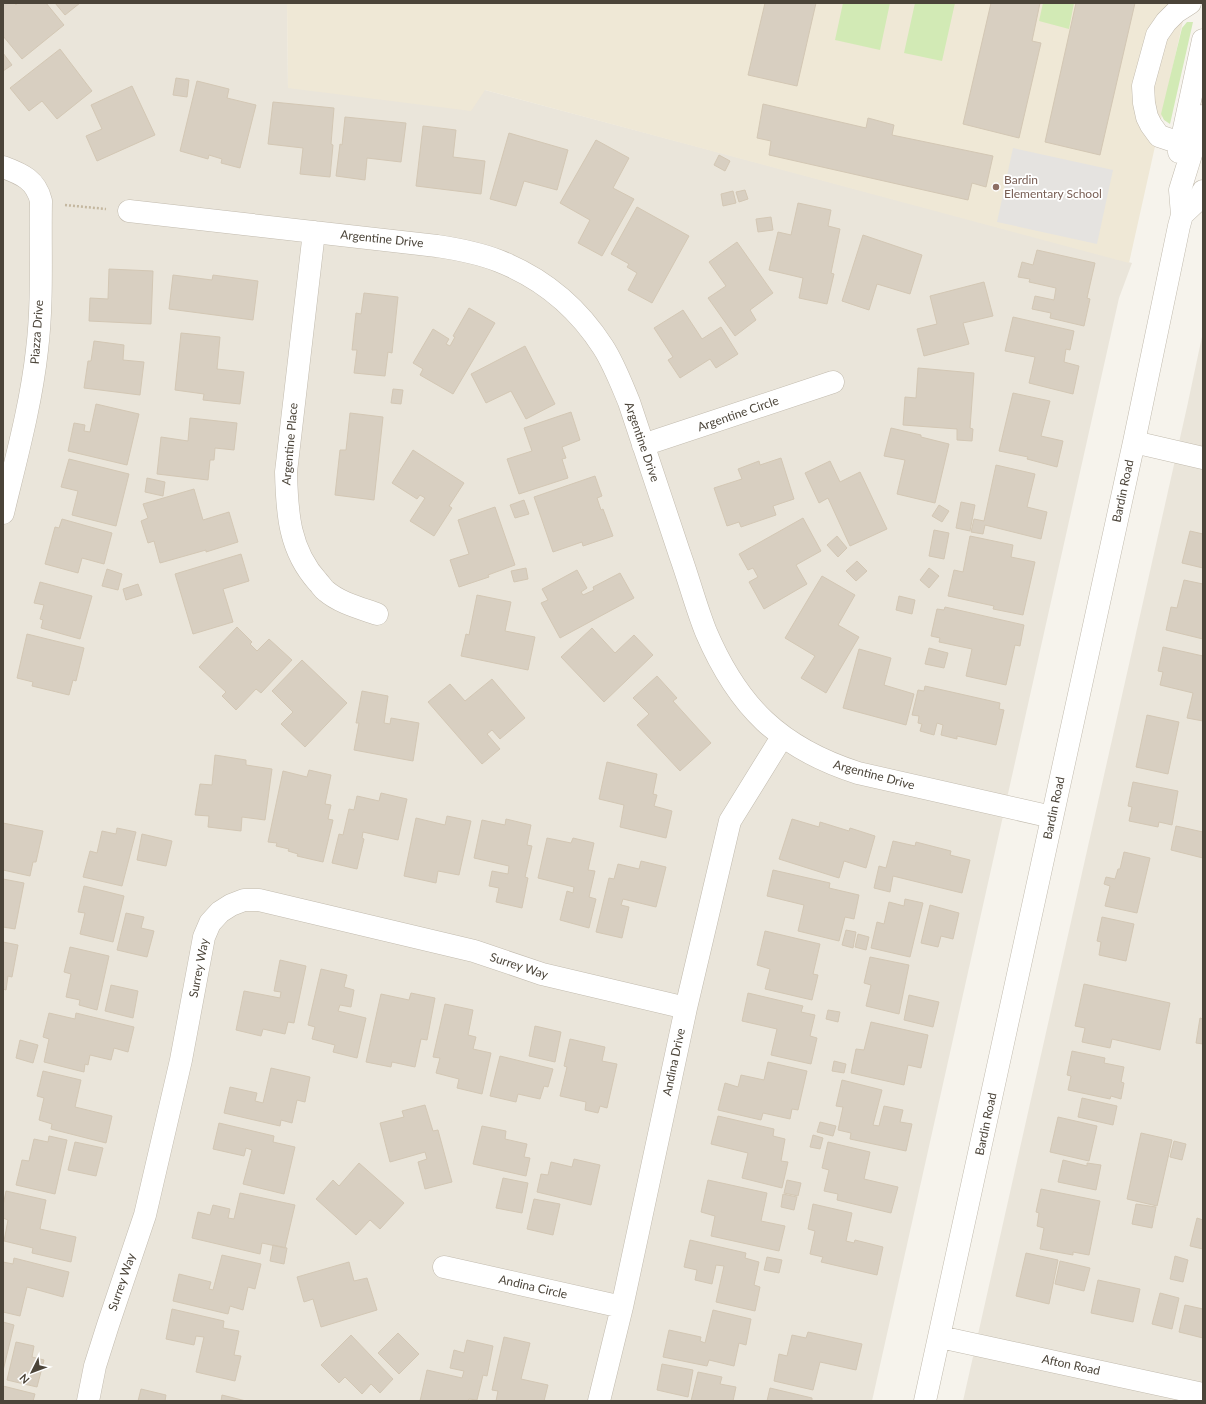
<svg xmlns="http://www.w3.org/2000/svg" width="1206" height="1404" font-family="Lato,sans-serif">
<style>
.residential{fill:#eae5da}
.education{fill:#efe8d6}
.green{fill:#d2eab5}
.parking{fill:#e5e3e0}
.building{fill:#d8cfc1;stroke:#d3c7b4}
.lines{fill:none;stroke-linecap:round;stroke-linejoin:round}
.minor-casing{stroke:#c2bbae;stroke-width:23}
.path{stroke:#c4b79f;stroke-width:2.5;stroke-dasharray:2 2;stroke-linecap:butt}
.minor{stroke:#fff;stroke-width:22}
.education-dot{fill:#8d6e63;stroke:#fff;stroke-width:1.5}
.labels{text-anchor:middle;stroke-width:3.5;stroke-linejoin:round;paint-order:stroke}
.education-label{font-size:12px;fill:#785e54;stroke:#fff;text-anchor:start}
.street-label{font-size:12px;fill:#4b4439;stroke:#fff}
</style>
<rect width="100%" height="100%" fill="#f6f3ec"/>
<path class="residential" d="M3 3H287L288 88 485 90 1132 263 1119 298 872 1401H3Z
M1203 332V1401H963L1187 407Z"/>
<path class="education" d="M287 3H1187L1129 263 485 90 471 111 288 88Z"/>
<path class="green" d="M843 3H890L880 50 835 40Z
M915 3H955L942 61 904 53Z
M1043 3H1074L1069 29 1039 21Z
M1187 22H1193L1170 124 1164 120 1161 114 1182 28Z"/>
<path class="parking" d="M1013 148 1113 170 1097 244 997 222Z"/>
<path class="building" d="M3 3H14L16 5 18 3H46L64 25 22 59 3 36Z
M55 3H80L65 15Z
M765 3H816L797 86 748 75Z
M991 3H1040L1032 41 1041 43 1019 138 963 124Z
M1076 3H1135L1100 155 1045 142Z
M60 49 92 91 57 119 42 101 29 111 10 88Z
M3 53 12 65 3 71Z
M176 78 189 80 187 97 173 95Z
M197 81 229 89 227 98 256 105 240 168 221 163 222 159 209 155 208 159 180 151Z
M132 86 155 135 97 161 86 136 102 129 91 105Z
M273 102 334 108 331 144 333 145 330 177 300 174 303 148 268 144Z
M763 104 866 128 868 118 894 125 892 135 993 156 986 187 972 183 968 200 769 155 771 141 757 138Z
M345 117 406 123 401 162 367 158 365 180 336 176 340 144 342 145Z
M423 126 456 130 453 157 485 161 481 194 416 186Z
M509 133 568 150 557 190 524 181 516 206 490 199Z
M596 140 629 158 613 188 634 199 602 256 578 243 590 220 560 203Z
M719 155 730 161 725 171 714 165Z
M745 190 748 199 739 202 736 192Z
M733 191 736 203 723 206 721 194Z
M798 203 831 210 828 226 840 229 831 273 834 274 827 304 799 298 803 278 769 270 778 232 791 235Z
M637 207 689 236 652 303 628 290 637 273 627 267 629 264 611 254Z
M771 217 773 230 758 232 756 219Z
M863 235 922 255 910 294 877 284 869 310 842 301Z
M737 242 773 293 750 310 756 320 735 336 708 298 726 286 709 262Z
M1037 250 1095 263 1087 298 1090 299 1084 326 1050 318 1051 313 1032 309 1035 296 1054 300 1056 288 1029 282 1030 279 1018 277 1022 262 1033 265Z
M109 269 153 271 151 324 89 321 90 298 108 299Z
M173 275 212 280 213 275 258 281 253 320 169 309Z
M984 282 993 316 963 323 969 344 924 356 917 329 937 324 930 296Z
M364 293 398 297 392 353 388 352 385 376 354 373 357 350H352L356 313 361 314Z
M469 308 495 323 453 394 420 375 423 369 413 363 433 329 449 339 446 344 450 346 455 337 453 336Z
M683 310 702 339 721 327 738 354 716 368 710 359 680 378 668 360 673 357 654 328Z
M1013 317 1074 331 1070 350 1066 349 1064 362 1079 366 1073 394 1029 383 1035 357 1005 351Z
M181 333 220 337 217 369 244 372 240 404 203 400 204 394 175 390Z
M94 341 124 345 123 360 144 362 140 395 84 388 88 361H91Z
M525 346 555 404 526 419 511 391 486 403 471 374Z
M918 368 974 373 970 428 973 429 972 441 957 440V429L903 425 905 397 916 398Z
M393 389 403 390 401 404 391 403Z
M1013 393 1050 401 1041 436 1063 441 1057 467 1027 459 1028 457 999 451Z
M96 404 139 414 127 465 68 451 74 423 85 425 84 431 90 432Z
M571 412 580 440 562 447 566 458 562 459 568 478 519 494 507 459 532 451 524 428Z
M350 413 383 417 374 500 335 495 340 450H346Z
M190 418 237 423 234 450 215 448 214 460H210L208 480 157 474 161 437 188 441Z
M891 428 921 435V437L949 444 935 503 897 494 905 460 884 456Z
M413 450 464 483 449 506 452 508 434 536 410 521 425 498 420 495 417 499 392 483Z
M781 458 794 499 773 506 776 515 741 527 739 522 727 526 714 488 742 479 738 469 759 461 760 465Z
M69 459 129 474 116 526 72 515 78 491 61 487Z
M830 461 840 482 860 472 887 529 850 546 828 498 819 503 805 473Z
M996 465 1035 474 1027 507 1047 512 1041 539 985 525 983 534 971 532 974 519 984 521Z
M595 476 602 496 597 498 601 510 603 509 613 536 583 546 582 542 553 552 534 497Z
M147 478 165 482 163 496 145 492Z
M194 489 203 520 229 512 238 542 206 552V550L160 563 154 541 148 543 141 521 148 518 143 504Z
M524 500 529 514 515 518 510 505Z
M961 502 975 505 970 531 956 528Z
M939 505 949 511 942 522 932 516Z
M495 507 515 565 488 575 489 577 459 587 450 560 469 554 458 520Z
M803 518 821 551 796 565 807 584 764 609 749 582 758 577 753 568 748 570 739 554Z
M62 519 112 533 104 564 82 558 78 573 45 564 55 527 59 528Z
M934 530 949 533 944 559 929 556Z
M1190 531 1203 534V568L1182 563Z
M837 536 847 548 838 557 827 545Z
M970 536 1013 545 1011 557 1035 562 1023 615 993 609 994 606 948 596 954 570 963 572Z
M241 554 249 581 223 589 233 622 193 634 175 574Z
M857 561 867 571 856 581 846 571Z
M526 568 528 579 514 582 511 571Z
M929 568 939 576 929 588 920 580Z
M107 569 122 574 118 590 102 586Z
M577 570 587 588 581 592 583 595 594 590 593 587 620 573 634 598 560 638 541 603 548 600 542 589Z
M822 576 855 595 838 625 859 637 826 693 801 678 815 656 785 638Z
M1184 580 1203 584V639L1166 630 1171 607 1177 608Z
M40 582 92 596 80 639 41 628 43 620 40 619 44 605 34 603Z
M138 584 142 595 126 600 123 589Z
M477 595 511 602 505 631 535 637 528 670 461 656 466 634 469 635Z
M899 596 915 600 912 614 896 610Z
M945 607 1024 625 1020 646 1015 645 1006 685 966 676 972 649 939 642 940 638 931 636 937 609 944 610Z
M237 627 252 642 250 644 257 651 269 639 292 660 261 693 256 689 236 710 222 696 226 692 199 667Z
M592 628 615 653 634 635 653 655 604 702 561 657Z
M27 634 84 648 76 681 73 680 69 695 32 686 33 682 17 678Z
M1163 647 1203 656V721L1187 718 1193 693 1160 685 1163 672 1158 671Z
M929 648 948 653 944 668 925 664Z
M859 649 891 658 884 685 914 694 906 725 843 708Z
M302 660 347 703 305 747 281 724 293 712 272 691Z
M657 676 677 698 673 701 711 743 680 771 637 725 649 714 633 698Z
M492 679 525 718 500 739 492 730 487 734 500 749 482 764 428 702 450 684 465 701Z
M925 686 1000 703 999 709 1004 710 996 745 957 736V739L941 735 943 725 937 723 934 735 920 731 922 724 918 723 919 716 912 715 918 690 924 691Z
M362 691 388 696 384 723 390 724 391 718 419 723 413 761 354 750 359 723H356Z
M1147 715 1179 722 1168 774 1136 767Z
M215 755 246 760V765L272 769 265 820 242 817 241 831 208 827 209 816 195 815 200 784 212 785Z
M607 762 657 774 653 794 657 795 654 806 672 811 666 838 620 827 624 805 599 799Z
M309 770 331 775 325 804 331 805 328 819 333 820 323 862 297 856 298 854 288 851 289 849 276 846 277 843 268 842 283 771 307 777Z
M1133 782 1178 791 1172 825 1159 822 1158 827 1129 821 1132 807 1128 806Z
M381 793 407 799 398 840 363 832 362 838 364 839 357 869 332 863 339 834 343 835 349 809 354 810 357 796 379 801Z
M447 816 471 821 459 875 438 871 436 883 404 876 416 818 445 825Z
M506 819 531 825 527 845 532 846 525 877 528 878 522 908 496 902 499 888 489 886 492 871 508 874 509 866 474 858 482 820 505 825Z
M792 819 819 827 820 822 849 831 850 828 875 836 866 868 844 861 839 878 779 859Z
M3 823 43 831 36 862H33L30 876 3 870Z
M1176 826 1203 832V858L1171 850Z
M117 828 136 832 122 886 83 877 90 851 97 853 102 831 116 834Z
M142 834 172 841 166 866 137 860Z
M547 838 571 843 573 838 594 843 588 870 595 871 589 897 596 899 589 928 560 920 567 891 573 893 574 887 538 878Z
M893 841 915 846 916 842 951 851 950 855 970 860 962 893 893 876 890 892 874 888 879 866 886 868Z
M1124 852 1150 858 1137 913 1105 906 1110 886 1104 884 1106 877 1115 879 1118 869H1120Z
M641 861 666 867 656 907 623 899 621 905 629 907 622 938 596 932 609 878 614 879 618 864 639 869Z
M773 870 830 883 829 888 859 895 854 919 845 917 839 941 798 931 804 905 767 896Z
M3 879 24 883 15 929 3 927Z
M84 886 124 896 113 942 80 934 85 913 78 912Z
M905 899 923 903 910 957 871 948 877 922 884 924 889 902 904 906Z
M930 905 959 913 953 939 941 936 938 947 921 943Z
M126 913 144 917 141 928 154 931 147 957 117 950Z
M1102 917 1134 924 1126 961 1099 955 1101 942 1097 941Z
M846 930 856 932 853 948 842 945Z
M765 931 820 944 813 974 818 975 812 1000 765 989 770 969 757 965Z
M858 934 869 937 866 950 855 947Z
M3 942 18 945 12 977 8 976 6 990 3 989Z
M70 947 109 956 97 1010 79 1005 80 1000 66 997 71 974 64 972Z
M870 957 909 965 899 1014 866 1006 871 985 864 983Z
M280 960 306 966 294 1023 288 1022 285 1034 263 1029 261 1036 236 1030 244 991 280 998 281 992 274 991Z
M321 969 347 975 344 987 354 990 351 1007 340 1005 338 1011 366 1018 357 1058 333 1052 335 1045 312 1039 315 1027 308 1025Z
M1084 984 1170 1003 1160 1050 1112 1039 1110 1048 1082 1042 1085 1028 1075 1026Z
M111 985 138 991 133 1018 105 1011Z
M411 993 435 998 427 1040 421 1039 415 1067 392 1062 391 1067 366 1062 381 994 409 1000Z
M748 993 803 1006 801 1012 815 1015 810 1036 817 1038 811 1064 771 1055 777 1029 742 1021Z
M909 995 939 1002 933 1027 904 1020Z
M445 1004 473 1010 468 1035 476 1037 473 1049 491 1053 482 1094 457 1088 459 1079 436 1073 440 1058 433 1057Z
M828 1010 840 1012 838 1022 826 1019Z
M49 1013 75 1019 76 1013 134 1027 128 1052 114 1048 111 1060 90 1055 88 1065 85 1064 84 1072 44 1062 49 1039 43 1037Z
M1200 1018 1203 1019V1044L1196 1043Z
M871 1022 928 1035 921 1068 908 1065 904 1085 851 1073 856 1049 864 1050Z
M535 1026 561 1032 555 1062 529 1056Z
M570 1039 605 1047 602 1061 617 1064 607 1108 600 1106 598 1113 585 1110 586 1102 560 1096 567 1067 564 1066Z
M20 1040 38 1045 33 1063 16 1058Z
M1072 1051 1105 1058 1104 1063 1124 1067 1121 1082 1124 1083 1121 1099 1111 1096 1110 1099 1068 1090 1071 1076 1067 1075Z
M500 1056 553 1069 548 1087 544 1086 540 1099 518 1094 516 1102 490 1096Z
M834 1061 846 1064 844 1073 832 1071Z
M768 1062 807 1071 798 1110 792 1109 790 1119 763 1113 761 1120 718 1110 725 1083 738 1087 741 1075 764 1080Z
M271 1068 310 1077 305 1102 297 1100 292 1123 281 1120 280 1126 224 1113 230 1087 257 1093 255 1101 263 1103Z
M43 1071 81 1080 75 1107 112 1116 106 1143 51 1129 52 1124 39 1120 44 1098 37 1096Z
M842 1080 882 1090 873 1125 879 1126 884 1106 903 1110 900 1122 912 1124 906 1151 850 1139 851 1133 838 1130 843 1107 836 1106Z
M1082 1098 1117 1106 1113 1125 1078 1117Z
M425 1105 433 1131 438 1130 452 1182 425 1189 418 1162 427 1159 425 1152 390 1162 380 1123 404 1117 402 1111Z
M718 1116 774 1129 773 1136 785 1139 781 1161 788 1162 782 1188 742 1178 748 1153 711 1144Z
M1058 1117 1097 1126 1089 1161 1050 1152Z
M820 1122 836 1126 833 1136 817 1132Z
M219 1123 274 1136 273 1142 295 1147 284 1194 243 1184 252 1150 246 1148 244 1156 213 1149Z
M482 1126 506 1131 505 1139 527 1144 524 1157 530 1158 526 1176 473 1164Z
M1141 1133 1172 1140 1157 1206 1127 1199Z
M813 1135 823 1138 820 1149 810 1147Z
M49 1136 67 1140 55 1194 16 1185 22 1160 29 1161 34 1139 48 1142Z
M1174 1141 1186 1144 1182 1160 1170 1157Z
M75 1142 103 1148 96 1176 68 1170Z
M828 1142 870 1152 864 1179 898 1187 891 1213 837 1200 838 1194 824 1191 829 1170 822 1168Z
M574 1159 600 1165 591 1205 537 1192 541 1174 548 1175 551 1162 572 1167Z
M1063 1160 1087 1166V1163L1101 1165 1096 1190 1058 1182Z
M359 1163 404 1203 380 1229 370 1220 356 1235 316 1199 333 1180 339 1186Z
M503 1178 528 1183 522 1213 496 1208Z
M708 1180 767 1193 761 1221 785 1226 779 1251 711 1236 715 1216 701 1212Z
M787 1180 801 1183 798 1196 784 1193Z
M1041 1189 1100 1201 1089 1255 1073 1252V1255L1040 1249 1044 1228 1037 1226 1039 1213 1036 1212Z
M6 1191 46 1200 40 1229 76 1237 71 1262 32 1253 33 1248 4 1241 8 1220 3 1218V1206Z
M240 1193 295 1205 285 1248 262 1243 260 1254 192 1238 198 1212 210 1215 213 1205 230 1209 228 1218 234 1219Z
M783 1194 797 1197 794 1210 781 1207Z
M534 1199 560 1204 553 1235 527 1229Z
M813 1204 852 1213 846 1241 854 1243 855 1240 883 1247 877 1275 821 1262 823 1257 810 1254 815 1231 808 1229Z
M1136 1204 1156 1207 1152 1228 1132 1224Z
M1197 1218 1203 1220V1249L1190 1246Z
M690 1240 746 1253 745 1258 759 1262 754 1285 760 1287 755 1311 716 1302 724 1266 716 1265 712 1284 695 1280 697 1270 684 1267Z
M273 1245 287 1248 284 1264 270 1261Z
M1026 1253 1058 1260 1049 1304 1016 1296Z
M222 1255 261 1264 255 1289 248 1287 243 1310 230 1306 228 1314 173 1301 179 1274 211 1282 209 1289 213 1290Z
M1175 1256 1188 1260 1183 1282 1170 1279Z
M767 1257 782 1260 779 1273 764 1270Z
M14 1258 69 1272 63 1297 27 1287 20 1316 3 1312V1262L13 1264Z
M1060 1261 1090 1268 1084 1291 1055 1284Z
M349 1262 354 1281 367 1278 377 1310 321 1327 313 1299 304 1302 297 1277Z
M1098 1280 1140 1289 1133 1322 1091 1313Z
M1160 1293 1179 1298 1172 1329 1152 1324Z
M1185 1305 1203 1309V1338L1179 1332Z
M172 1309 224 1321 223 1328 239 1331 234 1355 241 1356 235 1381 196 1372 204 1337 196 1336 194 1345 166 1339Z
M713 1310 751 1319 746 1345 739 1343 734 1366 709 1360 707 1366 663 1357 669 1330 701 1337 700 1341 705 1343Z
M3 1322 14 1325 3 1371Z
M808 1332 862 1344 856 1370 820 1362 813 1390 774 1381 779 1354 787 1356 792 1335 806 1338Z
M398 1333 419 1354 399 1374 378 1353Z
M351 1335 393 1379 380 1393 371 1384 362 1394 345 1377 339 1383 321 1365Z
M504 1337 530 1343 521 1379 548 1385 544 1401H496L498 1391 492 1390Z
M467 1340 493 1346 487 1376 483 1375 477 1400 469 1399 468 1401H420L427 1370 462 1378 464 1371 450 1368 454 1350 464 1353Z
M16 1342 34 1346 32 1357 44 1360 37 1387 7 1380Z
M662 1364 693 1370 688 1397 657 1390Z
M698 1372 722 1377 720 1384 736 1387 733 1401H691Z
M3 1386 35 1394 33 1401H3Z
M770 1388 812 1398V1401H767Z
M141 1389 166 1395 165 1401H138Z
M222 1395 246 1401H221Z"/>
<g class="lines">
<defs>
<path id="minor" d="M1180 143 1159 136 1151 125 1147 117 1144 103 1143 86 1157 35 1166 22 1176 12 1190 3
M1179 152 1203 40
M3 167C22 174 36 180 41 201 40 251 43 301 37 350 31 405 16 459 3 513
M129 211 437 246C457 249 479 253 499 261 542 278 578 308 603 347 614 364 621 383 629 402 646 453 663 504 680 555 689 580 696 607 706 632 738 707 780 748 858 773L1052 817
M1182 215 1200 198 1203 191
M314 232 286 472C287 513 289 550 318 582 321 585 323 589 326 591 340 603 360 608 377 614
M1134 442 1203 458
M643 445 833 382
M444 1267 622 1307
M940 1337 1203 1394
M88 1401 95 1366 108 1325 145 1215 181 1060 204 937 210 923 220 912 231 905 244 900H259L474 951 542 974 686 1008
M599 1401 622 1307 686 1008 730 821 782 737
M925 1401 1134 442 1179 226 1182 215 1180 190 1203 116"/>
</defs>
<use href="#minor" class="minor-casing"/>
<path class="path" d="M65 205 106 209"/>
<use href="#minor" class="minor"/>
</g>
<circle class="education-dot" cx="996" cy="187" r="4"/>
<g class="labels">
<g class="education-label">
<text x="1004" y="184">Bardin<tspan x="1004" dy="14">Elementary School</tspan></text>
</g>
<g class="street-label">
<text transform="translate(382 239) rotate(6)" y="4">Argentine Drive</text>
<text transform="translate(37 332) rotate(-86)" y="4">Piazza Drive</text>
<text transform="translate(738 414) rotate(-19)" y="4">Argentine Circle</text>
<text transform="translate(642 442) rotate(71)" y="4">Argentine Drive</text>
<text transform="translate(290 444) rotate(-85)" y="4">Argentine Place</text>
<text transform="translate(1123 491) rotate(-78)" y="4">Bardin Road</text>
<text transform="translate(874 775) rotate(15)" y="4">Argentine Drive</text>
<text transform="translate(1054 808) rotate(-78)" y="4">Bardin Road</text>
<text transform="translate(519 966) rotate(18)" y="4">Surrey Way</text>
<text transform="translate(199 968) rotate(-79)" y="4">Surrey Way</text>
<text transform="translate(674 1062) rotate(-78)" y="4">Andina Drive</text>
<text transform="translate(986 1124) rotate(-78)" y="4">Bardin Road</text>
<text transform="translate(122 1282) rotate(-71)" y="4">Surrey Way</text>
<text transform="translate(533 1287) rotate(13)" y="4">Andina Circle</text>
<text transform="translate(1071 1365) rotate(12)" y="4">Afton Road</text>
</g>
</g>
<rect width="1206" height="1404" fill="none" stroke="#4b4439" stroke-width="8"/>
<g transform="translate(32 1372) rotate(228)" stroke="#ffffff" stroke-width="3" paint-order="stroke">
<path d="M0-3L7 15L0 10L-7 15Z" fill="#4b4439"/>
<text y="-6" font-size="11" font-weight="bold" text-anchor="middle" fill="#4b4439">N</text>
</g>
</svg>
